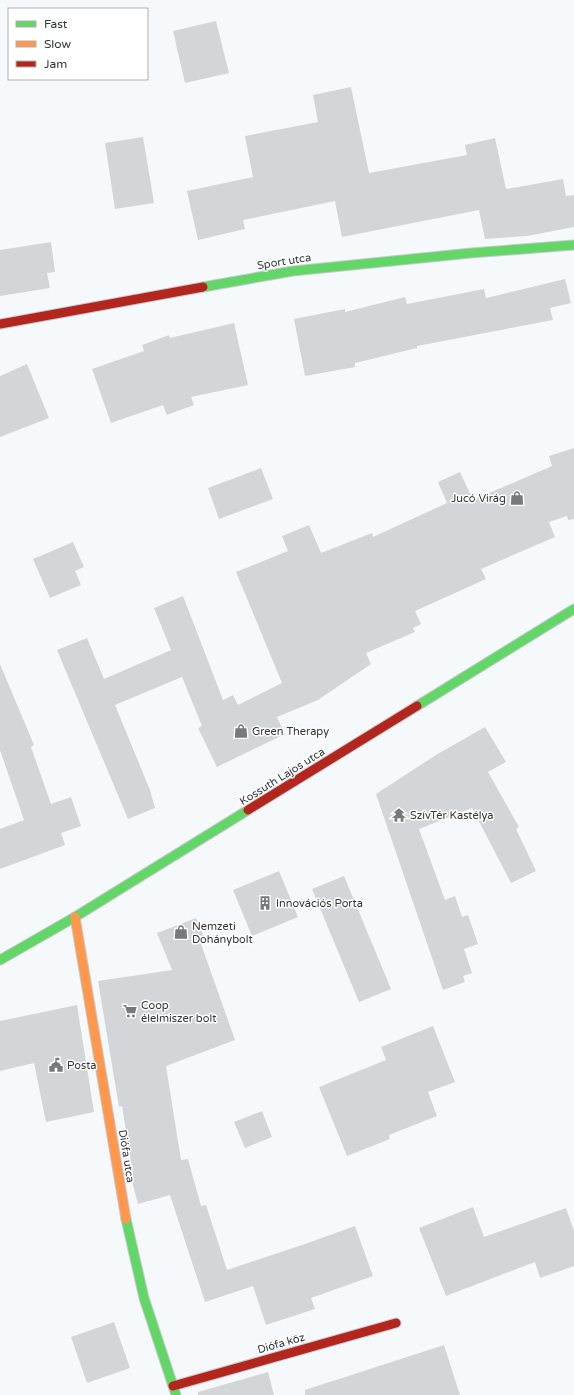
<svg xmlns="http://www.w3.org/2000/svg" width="574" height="1395" font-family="'Varela Round',sans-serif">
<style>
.building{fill:#d3d6d9}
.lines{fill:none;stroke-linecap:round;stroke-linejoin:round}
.fast-casing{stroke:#c8cbce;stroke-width:11}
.slow-casing{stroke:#c8cbce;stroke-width:11}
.jam-casing{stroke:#c8cbce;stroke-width:11}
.fast{stroke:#63d668;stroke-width:9}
.slow{stroke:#ff974d;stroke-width:9}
.jam{stroke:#b3261e;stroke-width:9}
.labels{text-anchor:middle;stroke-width:3;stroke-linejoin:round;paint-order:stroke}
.street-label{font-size:11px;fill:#313639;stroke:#fff}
.poi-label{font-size:11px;fill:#313639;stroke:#fff;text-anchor:start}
</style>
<rect width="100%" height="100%" fill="#f6f9fc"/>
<path class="building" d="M216 21 229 73 185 83 173 31Z
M351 87 369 173 467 155 465 145 495 138 506 189 563 179 566 196 574 195V227L527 236 485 239 479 210 342 237 335 201 243 220 245 229 198 240 187 191 253 177 245 136 318 122 313 95Z
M143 137 154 203 115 209 105 143Z
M51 242 55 272 47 273 50 288 0 296V250Z
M565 279 571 303 550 308 553 320 417 346V348L355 363V367L305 376 294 319 345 309V312L405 297 407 304 484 289 486 298Z
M234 323 248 385 191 397 194 405 167 415 163 405 111 423 92 369 144 351 142 345 169 335 170 338Z
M27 364 49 418 0 437V376Z
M574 448V519L568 520 567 516 549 522 555 537 481 569 486 579 415 611 421 624 413 628 415 632 366 653 371 664 318 700 277 717 285 734 217 767 198 728 202 726 182 677 115 705 150 790 155 808 128 819 57 650 87 638 104 679 171 650 154 608 183 596 223 700 233 695 238 705 282 683 236 572 288 551 282 536 309 525 321 553 372 533 373 537 447 503 438 482 460 472 473 500 552 466 549 456Z
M261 468 273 499 219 519 208 488Z
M73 542 84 567 75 571 81 585 50 598 33 559Z
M0 664 34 745 31 747 51 804 71 797 81 826 61 833 65 845 0 869V829L24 820 0 750Z
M485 727 506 762 488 772 519 827 516 829 536 871 511 883 472 808 419 829 445 900 455 896 462 917 468 915 478 944 464 949 472 973 463 976 465 982 443 990 376 794 436 755Z
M279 871 298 917 252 936 233 890Z
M344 876 391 989 359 1002 312 889Z
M196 918 206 942 201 944 235 1040 166 1066 181 1160 188 1159 201 1206 206 1205 227 1270 305 1244 355 1226 373 1276 311 1298 315 1309 266 1325 253 1286 205 1302 170 1195 138 1204 130 1174H133L122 1106 119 1107 98 981 172 970 157 933Z
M77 1005 94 1112 46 1122 34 1063 0 1071V1021Z
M433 1026 455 1082 428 1092 437 1116 389 1135 390 1139 347 1156 319 1087 386 1060 381 1047Z
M262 1111 272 1137 245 1148 234 1122Z
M473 1207 484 1237 566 1208 574 1231V1266L540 1278 535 1262 446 1296 419 1228Z
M114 1322 130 1368 87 1383 71 1337Z
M444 1345 460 1395H305V1390Z
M268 1372 274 1395H198V1392Z"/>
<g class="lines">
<defs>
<path id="fast" d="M203 287 293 271 471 253 574 245
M417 706 574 609
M0 960 75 917 248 810
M126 1219 144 1298 176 1395"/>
<path id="slow" d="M75 917 126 1219"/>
<path id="jam" d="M0 324 203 287
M248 810 417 706
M173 1386 396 1323"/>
</defs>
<use href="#fast" class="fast-casing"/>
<use href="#slow" class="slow-casing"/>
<use href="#jam" class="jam-casing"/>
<use href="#fast" class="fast"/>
<use href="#slow" class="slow"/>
<use href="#jam" class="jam"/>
</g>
<defs>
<symbol id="shop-bare" viewBox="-9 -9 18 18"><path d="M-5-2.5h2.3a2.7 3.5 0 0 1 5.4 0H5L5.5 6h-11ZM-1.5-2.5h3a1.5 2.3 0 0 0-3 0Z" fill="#767a7d" stroke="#fff" stroke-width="2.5" paint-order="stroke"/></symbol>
<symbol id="temple-bare" viewBox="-9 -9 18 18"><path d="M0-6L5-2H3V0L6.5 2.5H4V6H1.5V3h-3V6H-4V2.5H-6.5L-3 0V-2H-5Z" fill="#767a7d" stroke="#fff" stroke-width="2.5" paint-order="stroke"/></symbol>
<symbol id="building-bare" viewBox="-9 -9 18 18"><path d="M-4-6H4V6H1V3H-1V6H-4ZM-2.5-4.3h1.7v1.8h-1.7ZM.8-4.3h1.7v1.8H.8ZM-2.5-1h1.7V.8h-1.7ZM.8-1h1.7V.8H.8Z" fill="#767a7d" stroke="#fff" stroke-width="2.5" paint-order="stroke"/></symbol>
<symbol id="supermarket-bare" viewBox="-9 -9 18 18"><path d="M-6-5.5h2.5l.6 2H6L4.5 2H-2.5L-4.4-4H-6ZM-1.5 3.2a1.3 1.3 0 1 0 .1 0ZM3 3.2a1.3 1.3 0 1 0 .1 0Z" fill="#767a7d" stroke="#fff" stroke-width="2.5" paint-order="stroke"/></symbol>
<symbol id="civic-bare" viewBox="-9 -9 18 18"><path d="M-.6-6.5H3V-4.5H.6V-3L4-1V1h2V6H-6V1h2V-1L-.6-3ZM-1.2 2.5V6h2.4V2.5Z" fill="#767a7d" stroke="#fff" stroke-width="2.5" paint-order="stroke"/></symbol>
</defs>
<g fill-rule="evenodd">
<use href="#shop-bare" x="507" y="488" width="20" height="20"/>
<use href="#shop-bare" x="231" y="721" width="20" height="20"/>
<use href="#temple-bare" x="389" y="805" width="20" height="20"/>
<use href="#building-bare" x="255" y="893" width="20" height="20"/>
<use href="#shop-bare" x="171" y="922" width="20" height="20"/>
<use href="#supermarket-bare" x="120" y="1001" width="20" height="20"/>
<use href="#civic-bare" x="46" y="1055" width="20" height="20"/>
</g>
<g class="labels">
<g class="street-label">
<text transform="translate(284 261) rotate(-9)" y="4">Sport utca</text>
<text transform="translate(282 776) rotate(-32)" y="4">Kossuth Lajos utca</text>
<text transform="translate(127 1156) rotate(81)" y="4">Diófa utca</text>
<text transform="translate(281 1343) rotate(-16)" y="4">Diófa köz</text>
</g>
<g class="poi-label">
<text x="506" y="502" text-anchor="end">Jucó Virág</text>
<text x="252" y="735">Green Therapy</text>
<text x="410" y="819">SzívTér Kastélya</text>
<text x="276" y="907">Innovációs Porta</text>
<text x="192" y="930">Nemzeti<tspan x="192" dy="13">Dohánybolt</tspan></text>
<text x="141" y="1009">Coop<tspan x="141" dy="13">élelmiszer bolt</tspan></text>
<text x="67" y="1069">Posta</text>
</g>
</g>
<rect x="8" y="8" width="140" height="72" fill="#ffffff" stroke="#adafb0"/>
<rect x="16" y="21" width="20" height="6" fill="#63d668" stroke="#adafb0"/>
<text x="44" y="28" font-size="12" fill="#313639">Fast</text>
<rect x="16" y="41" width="20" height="6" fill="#ff974d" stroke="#adafb0"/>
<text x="44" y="48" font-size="12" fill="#313639">Slow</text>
<rect x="16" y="61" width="20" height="6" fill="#b3261e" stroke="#adafb0"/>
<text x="44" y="68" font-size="12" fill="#313639">Jam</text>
</svg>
